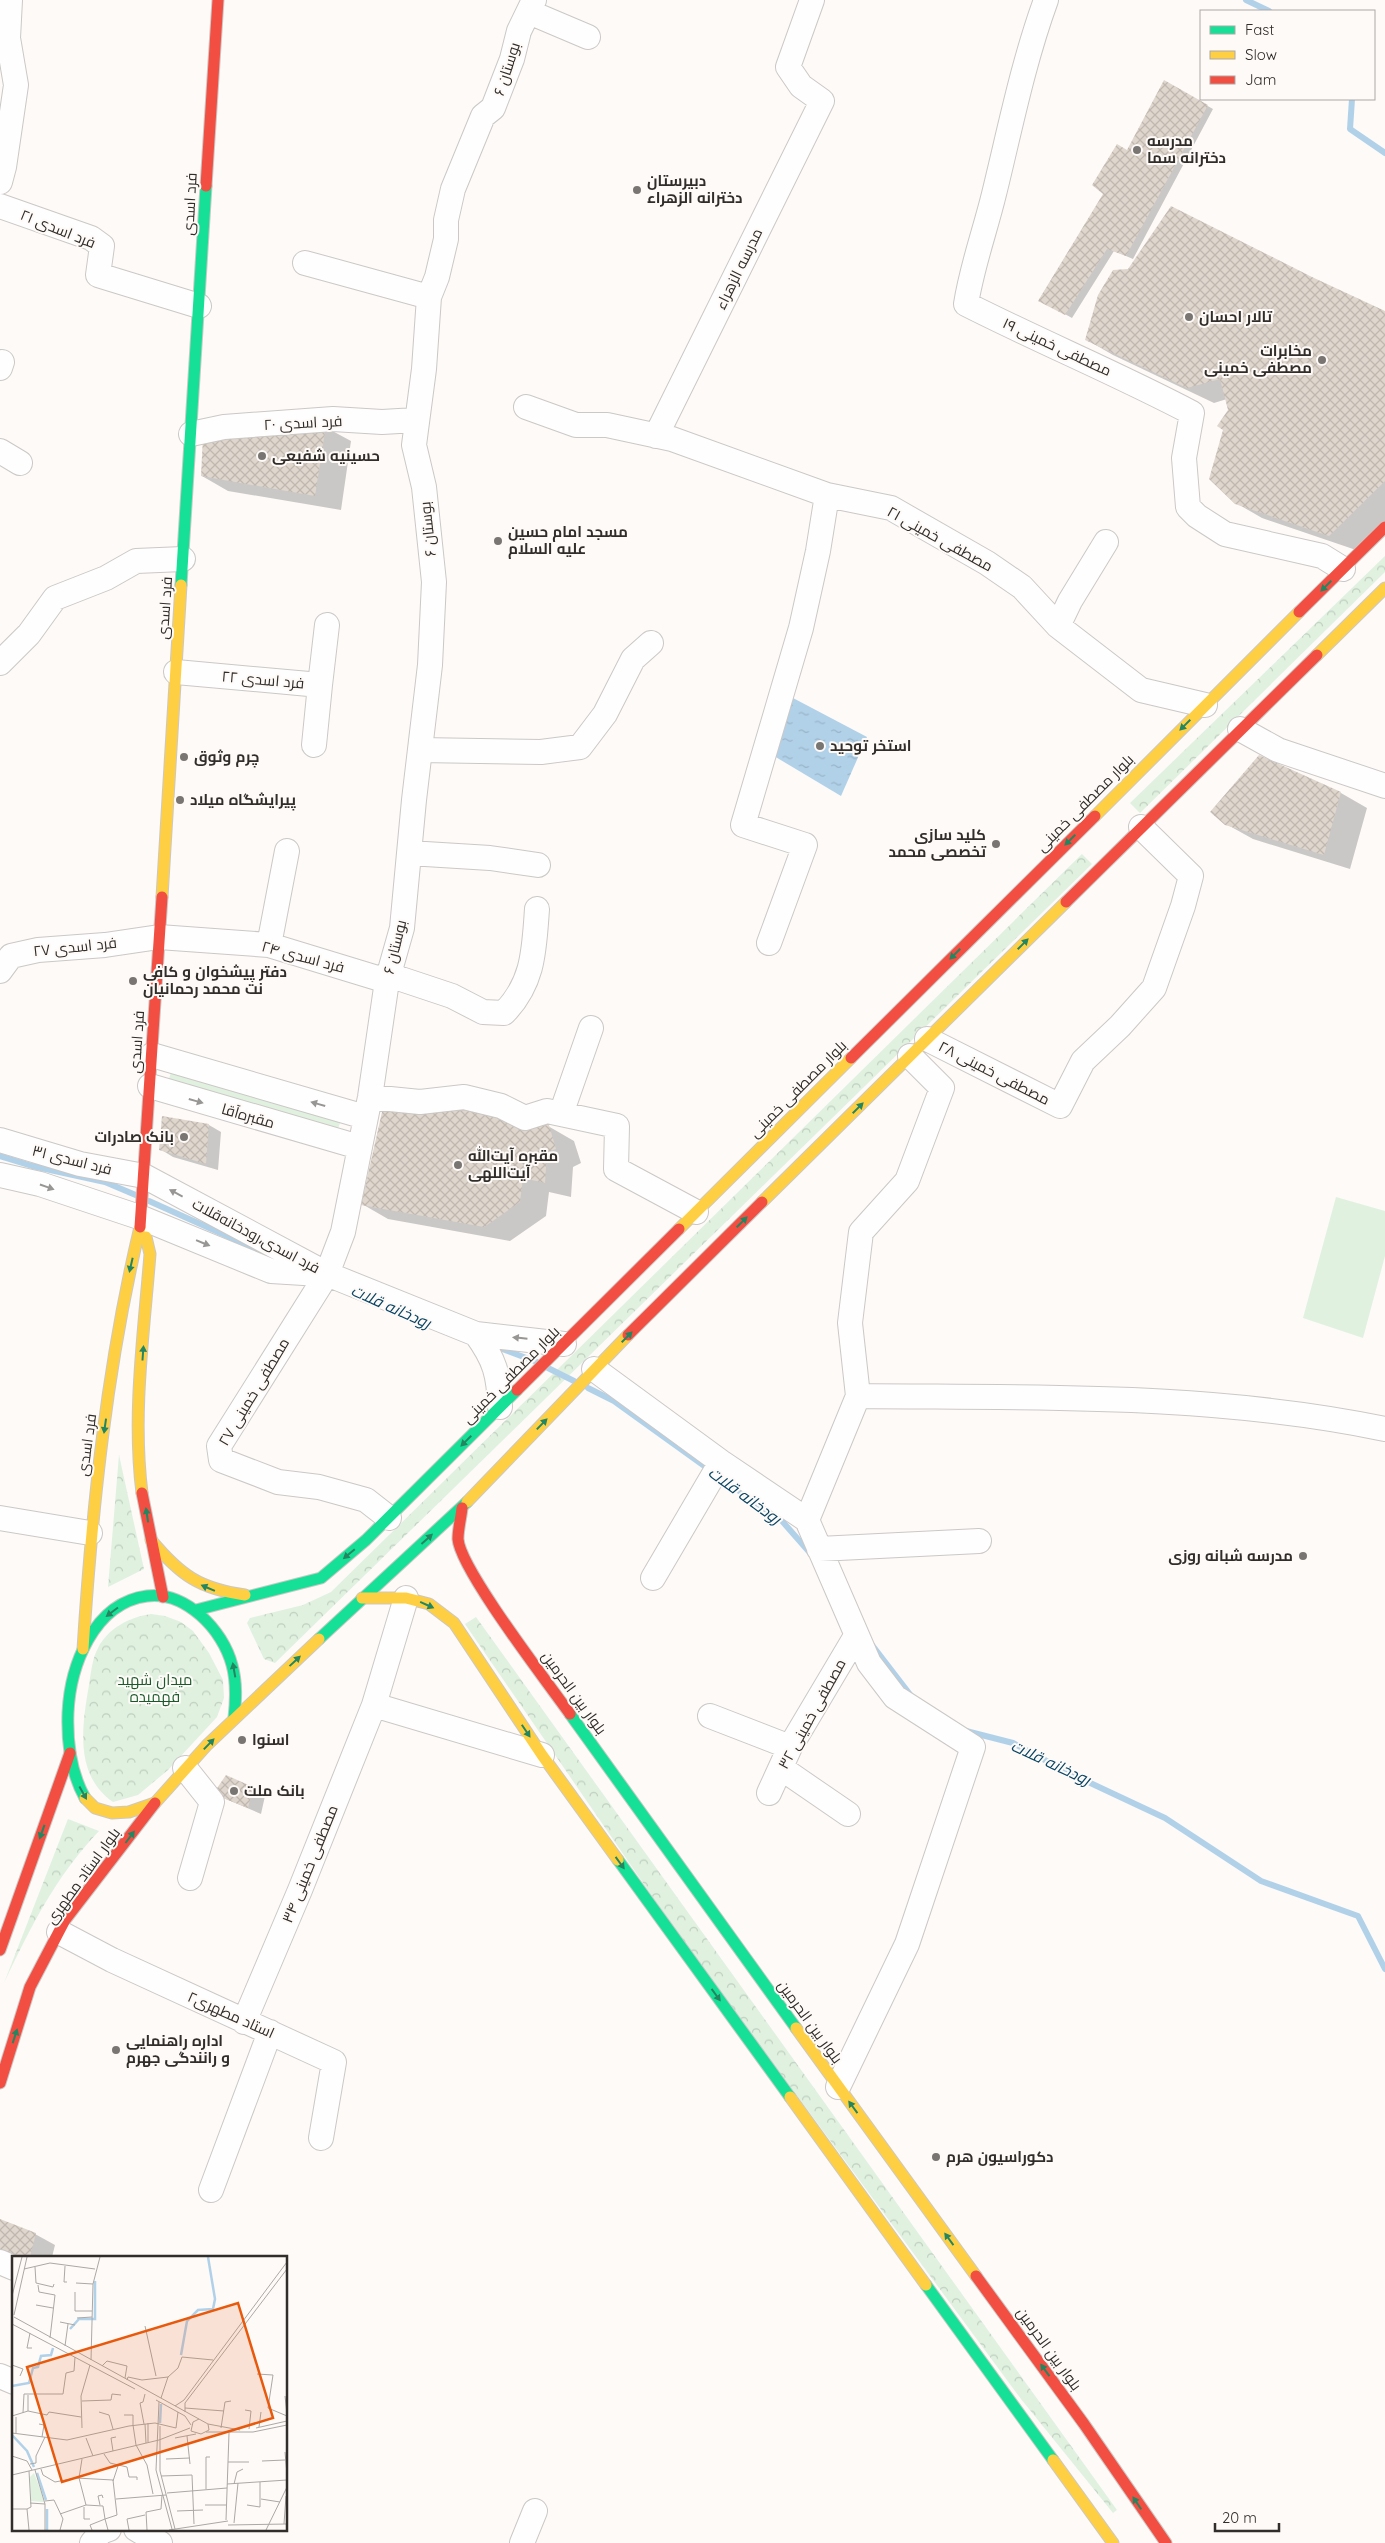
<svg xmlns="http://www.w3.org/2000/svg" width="1385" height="2543" font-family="Quicksand,Cairo,sans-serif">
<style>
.grass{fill:#e0f1e0}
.park{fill:url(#park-crowns)}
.water{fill:url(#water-ripples)}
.shadow{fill:#0003}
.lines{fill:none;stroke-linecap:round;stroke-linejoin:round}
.stream{stroke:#b1d1e9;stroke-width:6}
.building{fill:url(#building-cross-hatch)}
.street-casing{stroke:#cbc8c6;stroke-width:26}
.fast-casing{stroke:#cbc8c6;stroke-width:13}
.slow-casing{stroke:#cbc8c6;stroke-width:13}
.jam-casing{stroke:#cbc8c6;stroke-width:13}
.street{stroke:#fffefe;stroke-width:24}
.fast{stroke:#16e098;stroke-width:11}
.slow{stroke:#ffcf43;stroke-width:11}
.jam{stroke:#f24e42;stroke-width:11}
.oneway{fill:#238661}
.oneway2{fill:#989694}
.poi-dot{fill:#787572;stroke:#fefaf7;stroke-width:2}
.labels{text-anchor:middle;stroke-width:4;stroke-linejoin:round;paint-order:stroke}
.street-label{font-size:15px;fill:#302d2a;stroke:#fefaf7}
.poi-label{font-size:15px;font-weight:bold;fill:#302d2a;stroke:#fefaf7;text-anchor:start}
.park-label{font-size:15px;fill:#195a2b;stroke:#fefaf7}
.water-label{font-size:16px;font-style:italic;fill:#074465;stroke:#fefaf7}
.inset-river{fill:none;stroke:#b1d1e9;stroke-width:2.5}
.inset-road{fill:none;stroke:#aba8a6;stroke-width:1}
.view{fill:#e8590c;fill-opacity:0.15;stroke:#e8590c;stroke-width:2.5}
.inset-edge{fill:none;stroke:#302d2a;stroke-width:2.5}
</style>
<defs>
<pattern id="park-crowns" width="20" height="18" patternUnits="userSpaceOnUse" patternTransform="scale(1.25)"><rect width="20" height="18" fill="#e0f1e0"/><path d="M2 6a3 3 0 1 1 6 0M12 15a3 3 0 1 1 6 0" fill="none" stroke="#c0cfc0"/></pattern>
<pattern id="water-ripples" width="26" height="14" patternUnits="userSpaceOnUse" patternTransform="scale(1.25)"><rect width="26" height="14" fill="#b1d1e9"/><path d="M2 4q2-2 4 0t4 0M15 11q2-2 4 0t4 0" fill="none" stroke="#99b4c8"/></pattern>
<pattern id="building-cross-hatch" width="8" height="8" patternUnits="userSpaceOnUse" patternTransform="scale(1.25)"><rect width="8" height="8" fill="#dfd6cd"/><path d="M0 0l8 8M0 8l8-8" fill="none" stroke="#c0b8b0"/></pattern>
</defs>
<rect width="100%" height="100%" fill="#fdfaf8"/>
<path class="grass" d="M172 1069 342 1118 337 1131 168 1082Z
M1336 1197 1385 1211V1256L1363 1338 1303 1318Z"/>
<path class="park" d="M1385 556V572L1140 813 1130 803Z
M1082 854 1092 864 275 1663 264 1659 247 1623 250 1618 303 1605 331 1592Z
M119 1455 144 1569 108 1587Z
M151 1614 165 1616 181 1622 193 1631 209 1653 223 1680 224 1698 217 1717 168 1770 138 1795 113 1802C74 1775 82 1726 89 1685 91 1673 92 1659 98 1648 108 1628 130 1617 151 1614Z
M476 1617 1117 2510 1113 2513 1021 2399 685 1944 465 1624Z
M68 1819 99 1831C56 1876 30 1928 4 1983Z"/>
<path class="water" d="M793 698 867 737 841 796 774 756Z"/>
<path class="shadow" d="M1165 82 1213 109 1133 259 1114 251 1072 318 1039 300 1104 194Z
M1312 278 1385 312V521L1356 550 1262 518 1236 503 1229 410 1227 399 1214 403 1113 355 1087 340Z
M325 427 351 441 341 510 228 491 202 476Z
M1260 756 1341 793 1367 808 1350 869 1253 839 1226 824Z
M209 1125 221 1132 218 1170 173 1157 160 1149Z
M548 1126 574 1141 581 1163 573 1167 571 1197 549 1192 546 1216 510 1241 388 1219 362 1204 520 1127Z
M253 1788 265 1796 261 1814 214 1794Z
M0 2220 35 2234 55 2245 52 2257H14Z"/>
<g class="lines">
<path class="stream" d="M1246 0 1269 11
M1352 99 1350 129 1385 153
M0 1156 32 1166 105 1182 138 1196
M149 1201 256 1249
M497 1347 537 1362
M548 1368 574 1381
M588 1388 614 1401 710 1470
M718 1476 782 1521 811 1554
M872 1645 912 1697
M966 1731 1013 1743 1069 1773 1165 1818 1261 1881 1358 1916 1385 1969"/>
</g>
<path class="building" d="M1164 80 1208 105 1126 256 1107 249 1065 315 1038 301 1103 194 1092 185 1117 144 1127 150Z
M1171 206 1312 277 1385 311V481L1329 536 1235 504 1209 479 1223 430 1217 426 1228 410 1220 379 1187 388 1085 340 1098 295 1113 270 1128 269Z
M326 425 315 496 201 476 203 436Z
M1259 755 1341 792 1324 855 1225 825 1210 812Z
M465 1107 496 1115 520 1126 549 1125 556 1149 547 1152 545 1183 523 1178 520 1202 484 1227 361 1205 382 1112Z
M162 1116 209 1124 206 1164 159 1150Z
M226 1775 253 1787 248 1808 213 1794Z
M0 2219 36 2233 30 2257 0 2258Z"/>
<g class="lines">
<defs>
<path id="street" d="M1046 0C1023 63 1010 129 994 194 985 231 972 266 966 304 1041 342 1118 374 1192 413L1184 458 1188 507 1197 516 1225 534 1322 556 1343 569
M529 12 588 37
M0 182 4 167 16 85 8 38 10 0
M0 206 91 238 102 246 98 275 199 306
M305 263 429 297
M0 368 2 362
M526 407 576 425H607L672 439 827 495 891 508 987 563 1022 587 1058 626 1141 690 1205 705
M191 434 224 427 333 419 382 422 416 420
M656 436 822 101 801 86 788 67 812 0
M0 451 20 463
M1058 626 1070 601 1106 542
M0 663 29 634 55 598 106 578 136 561 183 559
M176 672 320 685 314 745
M320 685 327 625
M1240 729 1278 750 1385 786
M420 750 541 752 580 747 605 714 633 659 651 643
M409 853 490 858 538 865
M769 943 805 845 743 825 801 628 818 551 827 495
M269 945 287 851
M0 971 11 956 38 950 105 945 159 937 269 945 387 981
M389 971 398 978 452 996 483 1012 504 1013C534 982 534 950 537 909
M927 1039 1060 1106 1083 1061 1120 1026 1154 988 1183 906 1191 876 1141 827
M152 1055 365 1117
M150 1086 359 1147
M370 1097 420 1102 464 1097 501 1106 525 1118 547 1111 617 1126 616 1169 696 1212
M561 1114 591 1028
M0 1140 80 1164 144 1176 327 1274 476 1334 564 1344
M0 1175 40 1184 142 1218 271 1271 320 1274
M476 1334C495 1360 499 1375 500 1407
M594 1369 721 1462 807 1520 869 1663 895 1697 973 1747 907 1944 838 2087
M858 1396C1034 1398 1212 1393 1385 1429
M0 1518 90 1533
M389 1518 366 1500 319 1487 278 1482 221 1460 219 1446 327 1274 343 1232 370 1097 387 981 402 928 414 800 430 665 434 582 424 487 414 445 424 369 429 297 437 277 446 239V220L453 189 483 116 493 108 512 59 519 31 534 0
M807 1520 858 1396 850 1323 861 1232 907 1181 942 1088 910 1056
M819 1549 979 1541
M653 1578 721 1462
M374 1705 542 1755
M710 1716 790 1747
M185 1768 212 1802 190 1878
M781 1768 848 1814
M769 1793 790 1747 856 1636
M59 1932 112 1960 334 2062 321 2138
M244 2022 300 1890 374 1705 406 1598
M211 2190 270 2032
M0 2262 14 2268
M0 2376 14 2382
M136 2529 160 2543
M92 2543 101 2532 109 2529
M522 2543 535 2511"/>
<path id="fast" d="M181 585 206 186
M196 1610 321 1578 366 1540 517 1390
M319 1639 467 1502
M570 1714 796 2028
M85 1798C71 1773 67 1741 68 1713 70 1667 93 1603 147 1596 186 1591 223 1630 232 1665 237 1683 236 1700 234 1718
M618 1860 790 2097
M926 2285 1053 2460"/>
<path id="slow" d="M1317 655 1385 588
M1095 816 1299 612
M162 897 181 585
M762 1202 1066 902
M679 1229 851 1058
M142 1493C132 1414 144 1332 150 1254L146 1237
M467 1502 628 1335
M151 1540C180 1575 200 1589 245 1595
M362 1598H406L429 1604 454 1623 542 1755 618 1860
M83 1649C92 1508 107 1365 140 1227
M85 1798 95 1808 112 1813 129 1812 155 1803 207 1745 319 1639
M796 2028 976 2276
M790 2097 926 2285
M1053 2460 1113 2543"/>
<path id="jam" d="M206 186 218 0
M1299 612 1385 527
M1066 902 1317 655
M851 1058 1095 816
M140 1227 162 897
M628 1335 762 1202
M517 1390 679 1229
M142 1493 163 1597
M462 1508C461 1518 458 1529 458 1539 460 1569 548 1683 570 1714
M0 1950 70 1753
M0 2083 30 1987 65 1920 155 1803
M976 2276 1084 2424 1166 2543"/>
</defs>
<use href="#street" class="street-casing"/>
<use href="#fast" class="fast-casing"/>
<use href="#slow" class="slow-casing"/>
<use href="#jam" class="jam-casing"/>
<use href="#street" class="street"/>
<use href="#fast" class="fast"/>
<use href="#slow" class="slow"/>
<use href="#jam" class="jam"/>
</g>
<defs><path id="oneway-solid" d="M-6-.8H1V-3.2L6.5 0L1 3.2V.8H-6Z" transform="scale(1.25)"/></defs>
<g class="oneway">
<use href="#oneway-solid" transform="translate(1326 586) rotate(135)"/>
<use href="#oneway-solid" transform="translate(1185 725) rotate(135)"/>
<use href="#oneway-solid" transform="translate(1070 840) rotate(135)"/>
<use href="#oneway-solid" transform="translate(1023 944) rotate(-45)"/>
<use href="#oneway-solid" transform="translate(955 954) rotate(135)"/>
<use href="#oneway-solid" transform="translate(858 1108) rotate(-45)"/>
<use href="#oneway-solid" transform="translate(742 1222) rotate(-45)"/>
<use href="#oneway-solid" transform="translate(131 1265) rotate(103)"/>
<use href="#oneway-solid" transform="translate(627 1337) rotate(-45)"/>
<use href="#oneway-solid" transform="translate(143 1353) rotate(-86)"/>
<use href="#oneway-solid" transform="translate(542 1424) rotate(-46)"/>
<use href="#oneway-solid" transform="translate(105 1426) rotate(98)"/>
<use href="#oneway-solid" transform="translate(466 1441) rotate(135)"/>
<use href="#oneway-solid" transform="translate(147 1515) rotate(-99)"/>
<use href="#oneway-solid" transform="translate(427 1539) rotate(-42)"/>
<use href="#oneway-solid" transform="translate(349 1554) rotate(140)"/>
<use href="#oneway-solid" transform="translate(208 1588) rotate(-157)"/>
<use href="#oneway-solid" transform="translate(427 1605) rotate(24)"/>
<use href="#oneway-solid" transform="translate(112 1612) rotate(143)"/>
<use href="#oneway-solid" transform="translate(295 1661) rotate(-43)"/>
<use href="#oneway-solid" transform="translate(234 1670) rotate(-100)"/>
<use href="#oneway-solid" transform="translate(526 1731) rotate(56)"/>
<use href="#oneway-solid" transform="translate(209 1744) rotate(-46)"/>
<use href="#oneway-solid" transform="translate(83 1793) rotate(61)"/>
<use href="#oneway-solid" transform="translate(42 1832) rotate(110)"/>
<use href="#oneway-solid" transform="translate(130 1837) rotate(-53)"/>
<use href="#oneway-solid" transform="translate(620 1863) rotate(54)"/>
<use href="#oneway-solid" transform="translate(716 1995) rotate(54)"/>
<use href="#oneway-solid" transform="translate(15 2036) rotate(-72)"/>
<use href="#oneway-solid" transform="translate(853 2107) rotate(-126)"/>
<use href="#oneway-solid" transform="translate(949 2239) rotate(-126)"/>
<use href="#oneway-solid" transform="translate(1045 2370) rotate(-126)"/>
<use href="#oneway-solid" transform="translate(1137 2503) rotate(-124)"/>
</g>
<g class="oneway2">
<use href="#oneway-solid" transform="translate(196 1101) rotate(16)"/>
<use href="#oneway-solid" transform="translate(318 1104) rotate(-164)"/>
<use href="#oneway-solid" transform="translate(47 1187) rotate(19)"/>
<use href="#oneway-solid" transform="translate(176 1193) rotate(-152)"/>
<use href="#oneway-solid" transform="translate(203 1243) rotate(22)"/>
<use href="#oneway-solid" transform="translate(520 1338) rotate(-174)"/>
</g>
<g class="poi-dot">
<circle cx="1137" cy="150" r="5"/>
<circle cx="637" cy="190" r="5"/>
<circle cx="1189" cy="317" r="5"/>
<circle cx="1322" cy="360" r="5"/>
<circle cx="262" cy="456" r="5"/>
<circle cx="498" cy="541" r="5"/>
<circle cx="820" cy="746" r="5"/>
<circle cx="184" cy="757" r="5"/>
<circle cx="180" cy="800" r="5"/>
<circle cx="996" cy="844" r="5"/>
<circle cx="133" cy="981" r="5"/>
<circle cx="184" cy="1137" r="5"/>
<circle cx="458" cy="1165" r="5"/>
<circle cx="1303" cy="1556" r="5"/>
<circle cx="242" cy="1740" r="5"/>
<circle cx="234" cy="1791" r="5"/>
<circle cx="116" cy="2050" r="5"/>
<circle cx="936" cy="2157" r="5"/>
</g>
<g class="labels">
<g class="street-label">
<text transform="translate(507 69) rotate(-72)" y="5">بوستان ۶</text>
<text transform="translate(190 204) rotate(-87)" y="5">فرد اسدی</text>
<text transform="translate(58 229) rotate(22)" y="5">فرد اسدی ۲۱</text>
<text transform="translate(739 269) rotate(-64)" y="5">مدرسه الزهراء</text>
<text transform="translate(1057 347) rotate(25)" y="5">مصطفی خمینی ۱۹</text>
<text transform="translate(303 423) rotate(-3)" y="5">فرد اسدی ۲۰</text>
<text transform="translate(428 529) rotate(-96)" y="5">بوستان ۶</text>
<text transform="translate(940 539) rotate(29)" y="5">مصطفی خمینی ۲۱</text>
<text transform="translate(165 608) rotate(-86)" y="5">فرد اسدی</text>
<text transform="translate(263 680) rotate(5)" y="5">فرد اسدی ۲۲</text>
<text transform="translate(1085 803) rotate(-45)" y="5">بلوار مصطفی خمینی</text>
<text transform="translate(75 947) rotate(-6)" y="5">فرد اسدی ۲۷</text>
<text transform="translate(395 947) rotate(-76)" y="5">بوستان ۶</text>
<text transform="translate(303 957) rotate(15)" y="5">فرد اسدی ۲۴</text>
<text transform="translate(137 1042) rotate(-86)" y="5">فرد اسدی</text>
<text transform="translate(994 1073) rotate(27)" y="5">مصطفی خمینی ۲۸</text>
<text transform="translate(798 1089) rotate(-45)" y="5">بلوار مصطفی خمینی</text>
<text transform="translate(248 1116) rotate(16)" y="5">مقبره‌آقا</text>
<text transform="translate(72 1160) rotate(14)" y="5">فرد اسدی ۳۱</text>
<text transform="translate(256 1236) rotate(28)" y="5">فرد اسدی،رودخانه‌قلات</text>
<text transform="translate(511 1375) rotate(-45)" y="5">بلوار مصطفی خمینی</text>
<text transform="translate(254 1392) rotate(-59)" y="5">مصطفی خمینی ۲۷</text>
<text transform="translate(87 1445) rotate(-82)" y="5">فرد اسدی</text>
<text transform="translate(574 1693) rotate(54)" y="5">بلوار بین الحرمین</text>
<text transform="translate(812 1714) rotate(-61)" y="5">مصطفی خمینی ۳۲</text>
<text transform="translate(310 1864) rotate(-68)" y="5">مصطفی خمینی ۳۴</text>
<text transform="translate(83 1876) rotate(-54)" y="5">بلوار استاد مطهری</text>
<text transform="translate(231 2015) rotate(24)" y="5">استاد مطهری۲</text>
<text transform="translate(810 2022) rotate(54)" y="5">بلوار بین الحرمین</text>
<text transform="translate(1049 2349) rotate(54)" y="5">بلوار بین الحرمین</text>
</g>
<g class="poi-label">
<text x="1147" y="146">مدرسه<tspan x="1147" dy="17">دخترانه سما</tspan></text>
<text x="647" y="186">دبیرستان<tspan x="647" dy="17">دخترانه الزهراء</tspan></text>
<text x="1199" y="322">تالار احسان</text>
<text x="1312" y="356" text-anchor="end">مخابرات<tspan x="1312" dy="17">مصطفی خمینی</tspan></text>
<text x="272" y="461">حسینیه شفیعی</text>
<text x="508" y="537">مسجد امام حسین<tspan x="508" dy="17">علیه السلام</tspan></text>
<text x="830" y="751">استخر توحید</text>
<text x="194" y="762">چرم وثوق</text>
<text x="190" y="805">پیرایشگاه میلاد</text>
<text x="986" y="840" text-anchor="end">کلید سازی<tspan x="986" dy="17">تخصصی محمد</tspan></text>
<text x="143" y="977">دفتر پیشخوان و کافی<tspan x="143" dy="17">نت محمد رحمانیان</tspan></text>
<text x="174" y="1142" text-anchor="end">بانک صادرات</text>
<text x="468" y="1161">مقبره آیت‌الله<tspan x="468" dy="17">آیت‌اللهی</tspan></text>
<text x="1293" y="1561" text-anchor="end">مدرسه شبانه روزی</text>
<text x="252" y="1745">اسنوا</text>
<text x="244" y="1796">بانک ملت</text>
<text x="126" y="2046">اداره راهنمایی<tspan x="126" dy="17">و رانندگی جهرم</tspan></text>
<text x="946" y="2162">دکوراسیون هرم</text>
</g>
<g class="park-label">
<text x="155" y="1685">میدان شهید<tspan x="155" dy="17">فهمیده</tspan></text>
</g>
<g class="water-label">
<text transform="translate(391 1306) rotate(24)" y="6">رودخانه قلات</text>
<text transform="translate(745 1495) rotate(36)" y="6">رودخانه قلات</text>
<text transform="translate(1051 1762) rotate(25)" y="6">رودخانه قلات</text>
</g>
</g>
<g transform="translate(12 2256)">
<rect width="275" height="275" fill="#fdfaf8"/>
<path d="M22 217 30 238 32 246 19 245 18 221Z" fill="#e0f1e0"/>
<path class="inset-river" d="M58 73 67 63H83V25M169 99 175 65 186 54 201 53 203 43 196 1M0 130 17 127 21 112 26 111 29 100 39 99 41 92M148 167 149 148M0 179 15 195 22 211M25 217 34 244M35 253V274"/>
<path class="inset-road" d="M53 10 52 26H55M23 11 24 27 41 31 42 28M12 13 38 7 83 13M64 27 81 28M26 29 27 36 43 39 38 82M63 36V55H80M0 40 10 1M24 49 41 52M2 59 15 1M2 61 196 168 197 174 189 178 179 175 181 166 187 163M65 62 80 61M48 66 63 69M0 68 123 133M133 70 144 120M18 77 15 92H20M53 90 56 68M79 104 81 28 88 1M0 109 11 113 8 120M90 110 95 105 115 110 113 122M245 118 261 119 256 152 275 160M115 124 116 121 130 124 156 121M16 139V155M273 140 275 158M149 142 156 121 166 112 170 101 201 104M144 144 173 160 179 169M70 145 99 144 100 138 109 139M147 146 144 214 160 273M163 150 172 144 275 6M173 152 212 155M233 154 239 155 237 173M87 156 97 159 101 173M173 156V147L275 13M11 157 12 138H51L54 117 62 115 63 101M112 159H121V170M0 160 16 155 35 159 37 156 69 161M4 161V177M136 167V186M27 168 32 169 30 181M132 168 128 147 131 146 133 138M133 168 134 187M196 168 228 174M121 169 124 189 135 209 141 238M148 170V215L163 273M247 171 249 156M70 172 69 140 78 109M209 172 213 146 219 145M244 172 275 165M194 176H241L275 169M0 177 55 184 117 170 143 167 164 172 166 156M175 180 178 208M74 182 81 200M163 182 184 178M101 195 99 182 104 181M273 196 275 218M92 198 98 207 115 211 117 221H125V224M0 200 15 205 20 214M70 203 67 222 74 249 91 250 93 263 78 269 80 274M154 203 178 202M250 205 273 204M216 206H237M18 208 24 207V200L33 181M29 213 31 219 43 226 64 222 101 224 105 259 93 263 96 274M0 219 147 184 178 172M149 220 180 219 182 268M101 225 106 210M215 228 275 224M222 228 225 216 231 213M194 233V201H198M155 237 215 232M104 243 154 239M249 243 268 246M33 245 42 244 51 263 48 274M18 247 33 248 23 214M33 248V274M88 249 86 240 90 239 91 242M193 249H214M235 249 248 251V226M72 251V263H78M0 253H15L17 274M15 253 19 251 17 215M165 255 191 254M48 258 74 249M214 264 217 177M222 267 226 227M272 268 274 240M216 269 275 268M117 274 115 263 133 259M135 274 134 256 149 253 150 239M157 274 216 265M254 274 275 231"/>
<path class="view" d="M226 47 261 162 50 226 15 111Z"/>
<rect width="275" height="275" class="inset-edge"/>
</g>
<rect x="1200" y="10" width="175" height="90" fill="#fefaf7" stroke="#aca8a5"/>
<rect x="1210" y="26" width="25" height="8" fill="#16e098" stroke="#aca8a5"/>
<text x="1245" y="35" font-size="15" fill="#302d2a">Fast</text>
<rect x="1210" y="51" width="25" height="8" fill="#ffcf43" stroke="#aca8a5"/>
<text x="1245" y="60" font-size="15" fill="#302d2a">Slow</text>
<rect x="1210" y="76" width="25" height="8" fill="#f24e42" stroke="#aca8a5"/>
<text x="1245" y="85" font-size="15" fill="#302d2a">Jam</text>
<path d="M1215 2523v8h64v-8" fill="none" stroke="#302d2a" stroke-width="2.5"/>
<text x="1222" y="2523" font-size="15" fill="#302d2a" stroke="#fefaf7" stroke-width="4" paint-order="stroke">20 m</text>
</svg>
